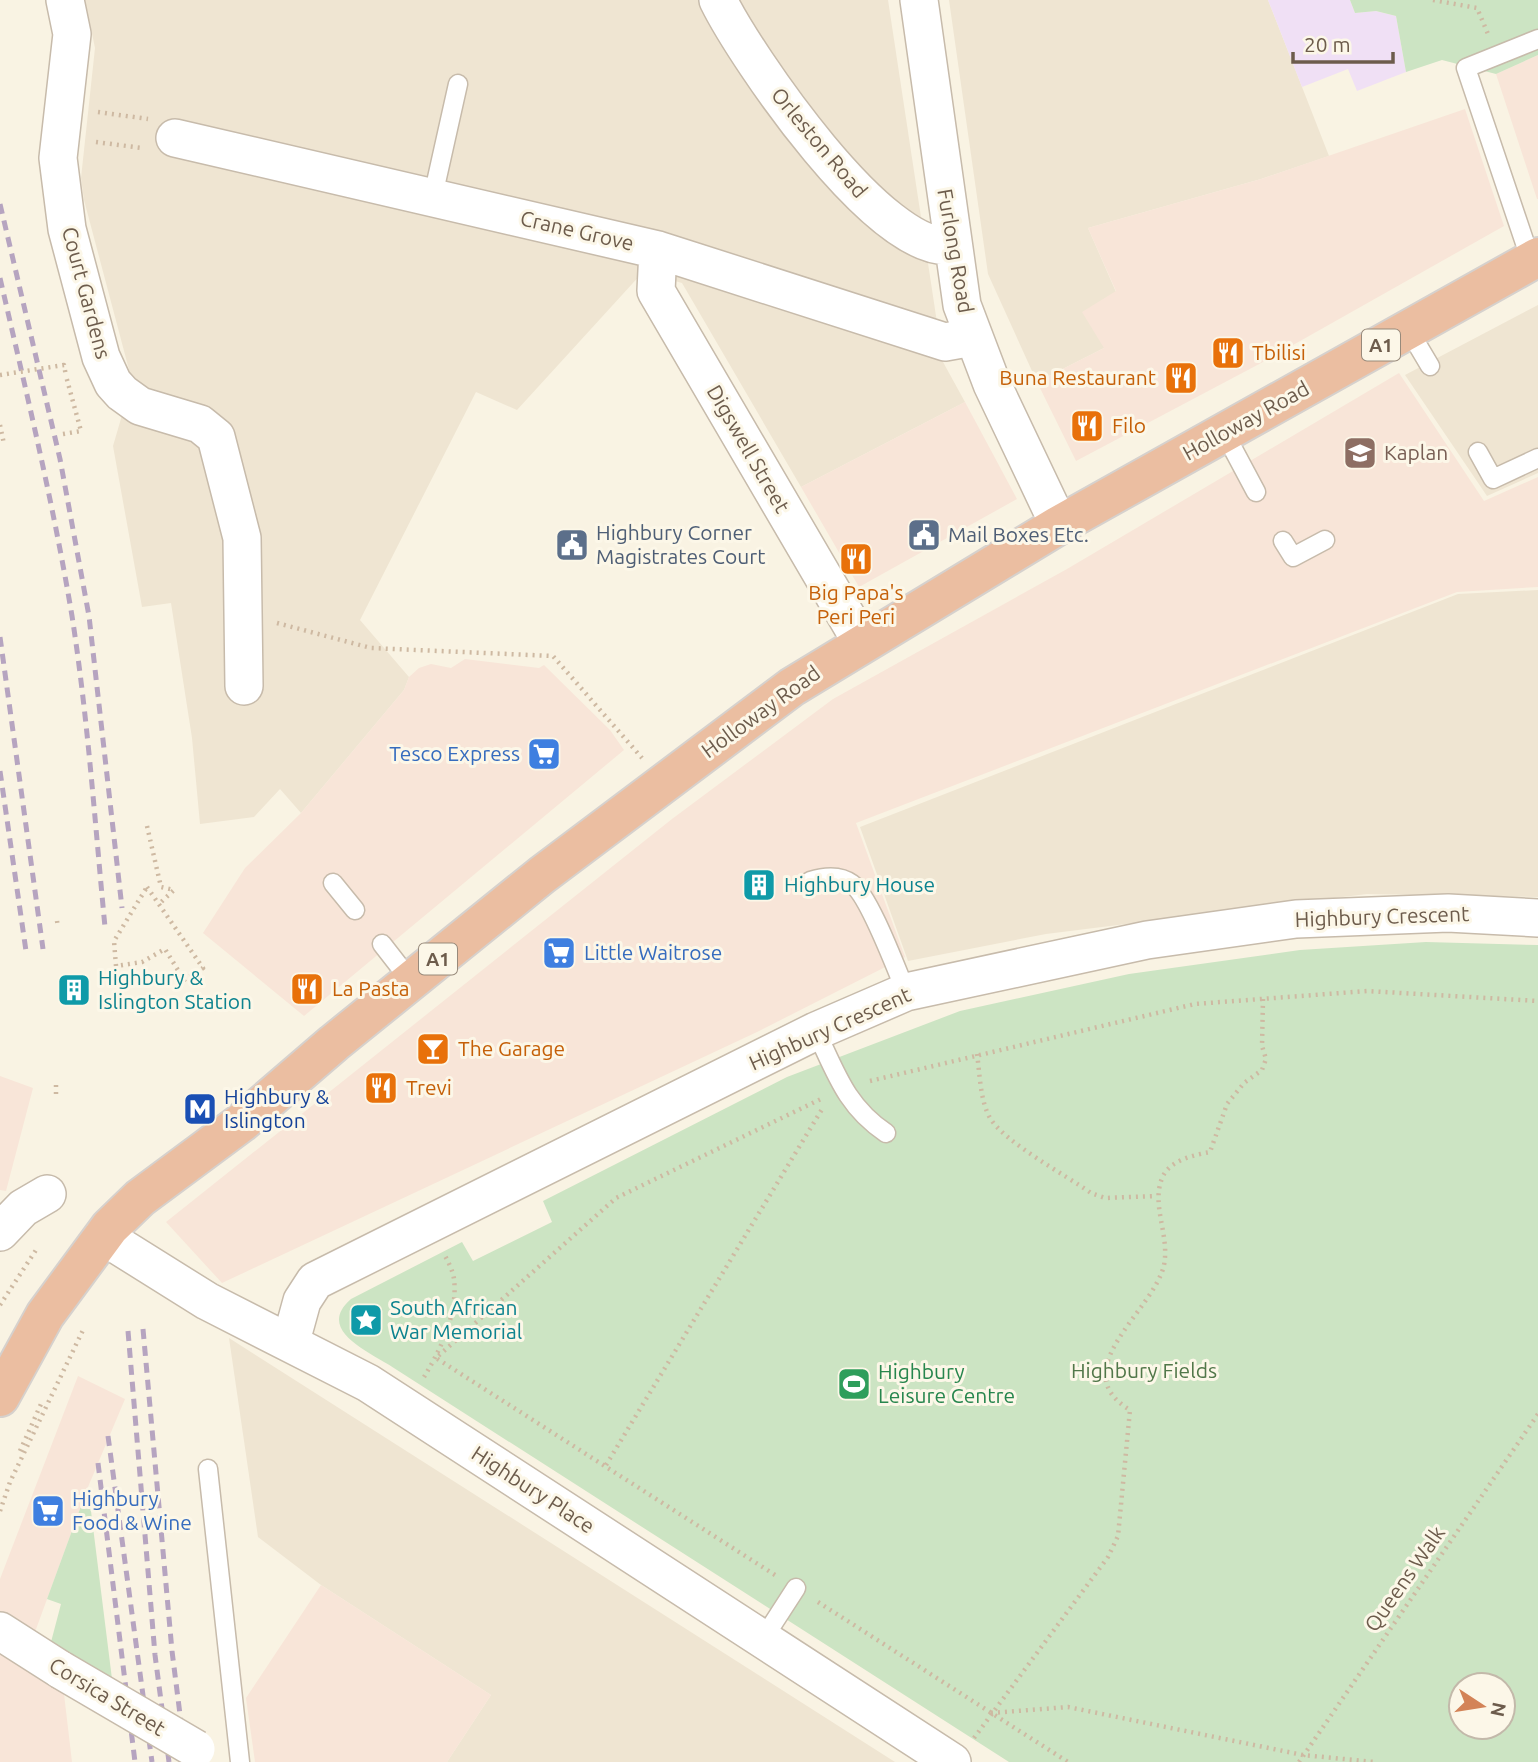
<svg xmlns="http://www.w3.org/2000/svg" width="1538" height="1762" font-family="Ubuntu,sans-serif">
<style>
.residential{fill:#efe5d2}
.commercial{fill:#f8e5d8}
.education{fill:#f0e0f5}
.green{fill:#cce4c3;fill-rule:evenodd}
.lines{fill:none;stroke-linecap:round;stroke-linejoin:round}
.lane-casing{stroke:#c7bbab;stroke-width:21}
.street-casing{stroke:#c7bbab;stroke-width:40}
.highway-casing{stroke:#d6d1cd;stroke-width:42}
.path{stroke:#ceb9a2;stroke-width:4.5;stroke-dasharray:2 5;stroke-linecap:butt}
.lane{stroke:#fff;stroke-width:18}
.street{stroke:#fff;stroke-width:37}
.highway{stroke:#ebbea1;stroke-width:38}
.rail{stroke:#b6a4c0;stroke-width:5;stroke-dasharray:10 7;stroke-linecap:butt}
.street-bridge-casing{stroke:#c7bbab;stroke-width:40;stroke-linecap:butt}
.path-bridge{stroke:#ceb9a2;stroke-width:4.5;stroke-dasharray:2 5;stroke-linecap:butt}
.street-bridge{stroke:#fff;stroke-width:37}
.labels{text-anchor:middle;stroke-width:6;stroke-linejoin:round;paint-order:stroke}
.shield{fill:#fcf7e8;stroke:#988a7b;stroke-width:2}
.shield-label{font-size:19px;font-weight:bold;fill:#6d5c4c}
.street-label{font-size:21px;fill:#6d5c4c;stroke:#fcf7e8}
.food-label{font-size:21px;fill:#c56008;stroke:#fcf7e8;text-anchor:start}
.education-label{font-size:21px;fill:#785e54;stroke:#fcf7e8;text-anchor:start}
.service-label{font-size:21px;fill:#4e5e75;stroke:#fcf7e8;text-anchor:start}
.shop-label{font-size:21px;fill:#366cbe;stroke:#fcf7e8;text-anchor:start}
.culture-label{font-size:21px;fill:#0d838f;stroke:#fcf7e8;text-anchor:start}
.transit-label{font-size:21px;fill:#164399;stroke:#fcf7e8;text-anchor:start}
.park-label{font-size:21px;fill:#517749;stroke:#fcf7e8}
.leisure-label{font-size:21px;fill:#27864d;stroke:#fcf7e8;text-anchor:start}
</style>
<rect width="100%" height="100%" fill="#f9f3e3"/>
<path class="residential" d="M85 0H888L943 362 965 402 801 487 682 283 643 272 517 410 476 392 360 620 409 677 404 690 301 813 280 789 254 817 200 824 192 738 171 603 142 607 113 446 132 381 84 200 81 178 95 48Z
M949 0H1268L1329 156 1261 179 1088 228 1116 292 1104 348 1037 382 988 274Z
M1538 305V473L1487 496 1405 375Z
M1538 590V897L1367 894 1046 934 908 961 860 827 1458 594Z
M229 1338 895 1762H447L491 1695 321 1585 258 1537Z"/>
<path class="commercial" d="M1538 55V199H1537L1496 74Z
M1465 109 1504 226 1263 362 1076 461 1037 382 1104 348 1082 312 1116 291 1088 228 1261 179Z
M1399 373 1484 501 1538 477V587L1457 592 856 823 905 957 757 1032 222 1283 166 1222 672 819 833 699 1067 569Z
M965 402 1017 499 859 587 801 487Z
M465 659 539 668 544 665 610 730 624 750 304 1016 203 933 245 868 301 813 404 690 409 677 419 668 431 664 451 668Z
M0 1076 33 1088 6 1191 0 1190Z
M78 1376 125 1399 88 1487 35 1632 0 1613V1579Z
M321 1585 491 1695 447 1762H255L246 1698Z
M11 1652 56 1680 64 1694 72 1762H0V1655Z"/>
<path class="education" d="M1268 0H1350L1355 13 1376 11 1396 16 1406 72 1357 91 1348 69 1302 87Z"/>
<path class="green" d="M1350 0H1538V55L1496 74 1442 60 1406 72 1396 16 1376 11 1355 13Z
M1426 942 1538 945V1762H1009L397 1370C372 1353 314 1331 351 1299L462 1242 473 1261 552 1222 543 1201 787 1077 960 1011 1129 974 1300 950ZM1461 1685H1503V1727H1461Z
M88 1487 112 1679 51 1642 61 1604 47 1599Z"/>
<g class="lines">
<defs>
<path id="lane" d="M433 196 458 84
M1531 261 1466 68 1538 39
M1408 329 1430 366
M1224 432 1256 492
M1478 452 1493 479 1538 458
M1283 541 1293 557 1325 540
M810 881C823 877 840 875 852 884 869 895 897 971 906 992
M333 883 355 910
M382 944 410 980
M816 1031C836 1073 846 1106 886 1133
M208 1469 240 1762
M763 1639 796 1588"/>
<path id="street" d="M65 0 72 34 58 158 67 229 101 357 113 383 122 393 140 406 200 424 216 437 242 538 244 686
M718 0C746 57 883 258 952 245
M919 0 962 305 992 384 1059 525
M175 138 658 250 945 342 973 337
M658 250 656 291 862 643
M0 1232 23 1208 47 1194
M103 1236 207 1301 368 1383 952 1762
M291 1341 302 1301 315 1281 816 1031 906 992 1147 940 1296 919 1448 913 1538 918
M0 1631 61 1670"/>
<path id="highway" d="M0 1397 45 1315 110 1227 140 1198 241 1123 334 1043 542 875 792 687 1059 525 1538 257"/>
</defs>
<use href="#lane" class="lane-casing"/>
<use href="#street" class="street-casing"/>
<use href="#highway" class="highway-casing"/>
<path class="path" d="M1433 0 1477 8 1488 34
M98 112 148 119
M96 142 142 148
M0 425 4 444
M63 434 81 431 66 376
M277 623 371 648 553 656 642 758
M147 826 161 887 174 890 159 904
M147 887 203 968 184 980 165 949 142 962 116 966 114 941Z
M57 921 58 927
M977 1054C980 1075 980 1100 990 1118 1004 1142 1067 1176 1091 1193L1105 1198 1156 1196
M870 1081 1195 1004 1367 991 1538 1001
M56 1085V1094
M0 1305 36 1250
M424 1377C441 1349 458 1313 454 1279 453 1271 448 1261 444 1254
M20 1451 41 1404
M606 1465 824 1106
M0 1511 10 1482 84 1328
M775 1575 436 1358 616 1198 823 1098
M818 1602 1068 1762
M991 1713 1068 1707 1303 1755 1374 1762
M974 1738 1108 1557 1118 1536 1130 1410C1063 1370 1154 1311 1164 1265 1170 1234 1150 1204 1163 1176 1171 1160 1194 1155 1210 1152L1227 1104 1244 1083 1262 1070 1266 1059 1262 1046 1263 999
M1299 1762 1538 1414"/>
<use href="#lane" class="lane"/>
<use href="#street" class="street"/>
<use href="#highway" class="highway"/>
<path class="rail" d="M0 204 60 459 89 616 122 908
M0 278C26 391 53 502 72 616 88 719 95 824 105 927
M0 637 43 949
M0 771 26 951
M143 1329 172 1651 186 1762
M128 1331 155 1655 169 1762
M108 1436 152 1762
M98 1463 135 1762"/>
<defs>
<path id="street-bridge" d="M61 1670 196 1749"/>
</defs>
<use href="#street-bridge" class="street-bridge-casing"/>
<path class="path-bridge" d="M0 375 64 365 66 376"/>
<use href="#street-bridge" class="street-bridge"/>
</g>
<defs>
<symbol id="restaurant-square" viewBox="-11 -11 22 22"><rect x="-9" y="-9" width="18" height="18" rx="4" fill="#e8710a" stroke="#fcf7e8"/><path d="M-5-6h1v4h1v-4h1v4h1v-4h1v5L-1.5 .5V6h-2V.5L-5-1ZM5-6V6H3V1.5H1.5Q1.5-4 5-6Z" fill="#fff"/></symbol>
<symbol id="university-square" viewBox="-11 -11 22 22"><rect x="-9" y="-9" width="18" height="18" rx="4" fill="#8d6e63" stroke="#fcf7e8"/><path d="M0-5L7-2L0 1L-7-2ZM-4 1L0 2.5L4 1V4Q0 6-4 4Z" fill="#fff"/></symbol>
<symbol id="civic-square" viewBox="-11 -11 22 22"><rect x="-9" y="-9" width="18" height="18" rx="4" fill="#5c6f8a" stroke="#fcf7e8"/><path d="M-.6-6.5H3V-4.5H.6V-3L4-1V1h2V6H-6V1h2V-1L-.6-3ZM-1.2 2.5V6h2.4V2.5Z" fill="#fff"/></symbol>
<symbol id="supermarket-square" viewBox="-11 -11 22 22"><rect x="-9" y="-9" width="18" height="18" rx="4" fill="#3f7fe0" stroke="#fcf7e8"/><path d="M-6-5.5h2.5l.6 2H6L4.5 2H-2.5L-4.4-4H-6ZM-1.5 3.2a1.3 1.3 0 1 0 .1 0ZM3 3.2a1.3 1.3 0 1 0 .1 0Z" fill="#fff"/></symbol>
<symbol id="building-square" viewBox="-11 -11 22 22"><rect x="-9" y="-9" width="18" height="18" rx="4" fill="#0f9aa8" stroke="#fcf7e8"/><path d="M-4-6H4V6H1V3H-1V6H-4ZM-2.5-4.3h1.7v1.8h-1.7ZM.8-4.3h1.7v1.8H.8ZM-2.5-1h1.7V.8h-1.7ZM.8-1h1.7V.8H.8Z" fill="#fff"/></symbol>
<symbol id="bar-square" viewBox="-11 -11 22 22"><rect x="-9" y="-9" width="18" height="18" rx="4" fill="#e8710a" stroke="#fcf7e8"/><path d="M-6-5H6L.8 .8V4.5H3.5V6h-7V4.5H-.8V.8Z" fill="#fff"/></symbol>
<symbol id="metro-square" viewBox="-11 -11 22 22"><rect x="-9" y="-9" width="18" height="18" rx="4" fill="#1a4fb4" stroke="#fcf7e8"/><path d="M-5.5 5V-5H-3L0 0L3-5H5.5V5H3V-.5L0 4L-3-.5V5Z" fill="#fff"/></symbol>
<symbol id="sight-square" viewBox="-11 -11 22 22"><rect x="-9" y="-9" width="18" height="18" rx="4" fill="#0f9aa8" stroke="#fcf7e8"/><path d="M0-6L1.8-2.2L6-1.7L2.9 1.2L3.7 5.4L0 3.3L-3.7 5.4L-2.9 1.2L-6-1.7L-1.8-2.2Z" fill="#fff"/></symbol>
<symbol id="stadium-square" viewBox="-11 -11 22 22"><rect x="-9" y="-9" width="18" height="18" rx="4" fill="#2e9e5b" stroke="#fcf7e8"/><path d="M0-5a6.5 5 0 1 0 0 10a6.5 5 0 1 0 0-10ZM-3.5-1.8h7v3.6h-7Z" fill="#fff"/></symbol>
</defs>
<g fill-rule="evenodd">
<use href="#restaurant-square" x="1209" y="334" width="38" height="38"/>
<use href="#restaurant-square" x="1162" y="359" width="38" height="38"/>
<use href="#restaurant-square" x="1068" y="407" width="38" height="38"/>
<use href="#university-square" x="1341" y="434" width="38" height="38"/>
<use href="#civic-square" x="905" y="516" width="38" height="38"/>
<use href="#civic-square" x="553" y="526" width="38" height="38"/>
<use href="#restaurant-square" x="837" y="540" width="38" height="38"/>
<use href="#supermarket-square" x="525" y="735" width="38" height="38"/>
<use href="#building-square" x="740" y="866" width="38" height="38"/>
<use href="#supermarket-square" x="540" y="934" width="38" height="38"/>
<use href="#restaurant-square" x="288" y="970" width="38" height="38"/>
<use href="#building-square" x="55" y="971" width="38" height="38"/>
<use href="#bar-square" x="414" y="1030" width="38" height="38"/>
<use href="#restaurant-square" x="362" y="1069" width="38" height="38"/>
<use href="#metro-square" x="181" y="1090" width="38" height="38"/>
<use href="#sight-square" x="347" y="1301" width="38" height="38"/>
<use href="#stadium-square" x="835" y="1365" width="38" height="38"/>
<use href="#supermarket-square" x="29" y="1492" width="38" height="38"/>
</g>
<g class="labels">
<g class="shield">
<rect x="1362" y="329.5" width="38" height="31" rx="5"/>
<rect x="419" y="943.5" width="38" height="31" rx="5"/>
</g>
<g class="shield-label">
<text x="1381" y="352">A1</text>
<text x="438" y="966">A1</text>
</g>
<g class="street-label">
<text transform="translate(819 143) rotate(50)" y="7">Orleston Road</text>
<text transform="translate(577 231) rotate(13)" y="7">Crane Grove</text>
<text transform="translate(955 251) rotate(80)" y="7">Furlong Road</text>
<text transform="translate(86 293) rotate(75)" y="7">Court Gardens</text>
<text transform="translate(1246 421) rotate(-29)" y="7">Holloway Road</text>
<text transform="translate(748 449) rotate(60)" y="7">Digswell Street</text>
<text transform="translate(761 712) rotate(-36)" y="7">Holloway Road</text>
<text transform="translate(1382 917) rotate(-2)" y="7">Highbury Crescent</text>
<text transform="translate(830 1029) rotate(-24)" y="7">Highbury Crescent</text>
<text transform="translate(533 1490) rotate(33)" y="7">Highbury Place</text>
<text transform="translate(1405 1579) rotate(-55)" y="7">Queens Walk</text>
<text transform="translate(107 1697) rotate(31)" y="7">Corsica Street</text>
</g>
<g class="food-label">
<text x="1252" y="360">Tbilisi</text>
<text x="1156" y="385" text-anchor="end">Buna Restaurant</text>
<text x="1112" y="433">Filo</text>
<text x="856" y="600" text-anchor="middle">Big Papa's<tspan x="856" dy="24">Peri Peri</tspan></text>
<text x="332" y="996">La Pasta</text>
<text x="458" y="1056">The Garage</text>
<text x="406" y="1095">Trevi</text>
</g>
<g class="education-label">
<text x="1384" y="460">Kaplan</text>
</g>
<g class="service-label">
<text x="596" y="540">Highbury Corner<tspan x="596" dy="24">Magistrates Court</tspan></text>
<text x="948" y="542">Mail Boxes Etc.</text>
</g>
<g class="shop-label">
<text x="520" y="761" text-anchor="end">Tesco Express</text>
<text x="584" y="960">Little Waitrose</text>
<text x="72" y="1506">Highbury<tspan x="72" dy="24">Food &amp; Wine</tspan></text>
</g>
<g class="culture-label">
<text x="784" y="892">Highbury House</text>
<text x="98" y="985">Highbury &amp;<tspan x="98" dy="24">Islington Station</tspan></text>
<text x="390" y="1315">South African<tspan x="390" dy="24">War Memorial</tspan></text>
</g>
<g class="transit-label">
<text x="224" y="1104">Highbury &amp;<tspan x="224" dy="24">Islington</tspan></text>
</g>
<g class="park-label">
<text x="1144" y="1378">Highbury Fields</text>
</g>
<g class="leisure-label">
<text x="878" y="1379">Highbury<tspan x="878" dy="24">Leisure Centre</tspan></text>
</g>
</g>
<g transform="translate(1482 1706) rotate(102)"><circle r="33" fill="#fcf7e8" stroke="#c3b9aa" stroke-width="2"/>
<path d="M0-5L12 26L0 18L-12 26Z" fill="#d38357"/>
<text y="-10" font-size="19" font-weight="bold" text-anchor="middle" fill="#6d5c4c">N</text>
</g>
<path d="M1293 52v10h100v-10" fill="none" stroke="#6d5c4c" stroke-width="3.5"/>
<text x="1304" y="52" font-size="21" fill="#6d5c4c" stroke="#fcf7e8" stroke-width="5" paint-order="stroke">20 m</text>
</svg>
